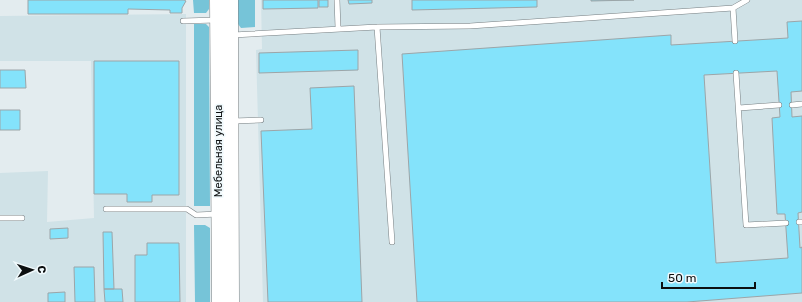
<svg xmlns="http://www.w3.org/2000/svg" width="802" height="302" font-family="Rubik,sans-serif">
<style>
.built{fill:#d0e2e7}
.green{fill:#76c4d8}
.building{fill:#84e3fb;stroke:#9ca5a8;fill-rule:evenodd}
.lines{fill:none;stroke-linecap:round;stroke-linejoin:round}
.lane-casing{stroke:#767e81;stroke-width:6}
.secondary-casing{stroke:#767e81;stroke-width:15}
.lane{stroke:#fff;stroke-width:5}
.secondary{stroke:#fff;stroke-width:14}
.labels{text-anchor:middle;stroke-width:3.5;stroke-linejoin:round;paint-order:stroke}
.street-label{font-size:11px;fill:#0c0f10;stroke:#f0f9fc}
</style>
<rect width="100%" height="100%" fill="#e3ecef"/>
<path class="built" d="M261 0H802V302H263L256 50 262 49Z
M186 14V302H0V173L48 171 47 222 94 218 91 61H0V16Z"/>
<path class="green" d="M193 0H209V9L206 13H194Z
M238 0H255V27L241 28 238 24Z
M194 24H206L209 27 210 206H194Z
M194 225H205L210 228V302H195Z"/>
<path class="building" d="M28 0H184L186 1 182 8V13H170V10L128 9V14H28Z
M263 0H318V8L263 9Z
M319 0H328V7H319Z
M348 0H372V3L349 4Z
M412 0H537V7L412 10Z
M591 0H634L591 1Z
M802 21V91L791 92 792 117 802 116V212L798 213 800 248 802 247V293L687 302H417L402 54 671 35V45L788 38 787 22ZM777 71 780 117 772 118 777 214H785L788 258 716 263 704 75Z
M358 50V70L259 73V53Z
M94 61H179V195H152V202H127V194H94Z
M0 70H25L26 88H0Z
M354 86 362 302H268L261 131 312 129 310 88Z
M0 110H20V130H0Z
M68 228V238L50 239V229Z
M103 232H112L114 289H104Z
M147 243H179L180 302H135V255H147Z
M74 267H94L95 302H75Z
M104 289H122L123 302H105Z
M65 292V302H48V293Z"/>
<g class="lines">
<defs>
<path id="lane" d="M337 0 338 28
M733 8 735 41
M183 21 216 20
M377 27 392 242
M233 35 377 27 470 26 733 8 747 0
M736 73 746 225 786 223
M792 105 802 104
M739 108 779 105
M232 121 261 120
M106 209H187L196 215 218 214
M0 218H22
M799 222H802"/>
<path id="secondary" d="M217 0 219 302
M231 0 232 302"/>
</defs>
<use href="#lane" class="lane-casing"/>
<use href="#secondary" class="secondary-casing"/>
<use href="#lane" class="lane"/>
<use href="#secondary" class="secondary"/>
</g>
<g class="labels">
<g class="street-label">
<text transform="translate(218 151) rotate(-90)" y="4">Мебельная улица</text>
</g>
</g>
<g transform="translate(32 270) rotate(87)" stroke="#f0f9fc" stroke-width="3" paint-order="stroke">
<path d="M0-3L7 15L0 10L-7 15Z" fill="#0c0f10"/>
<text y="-6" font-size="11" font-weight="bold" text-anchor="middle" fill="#0c0f10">С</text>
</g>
<path d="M662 282v6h93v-6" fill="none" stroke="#0c0f10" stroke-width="2"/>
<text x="668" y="282" font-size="12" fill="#0c0f10" stroke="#f0f9fc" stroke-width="3" paint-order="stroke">50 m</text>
</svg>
